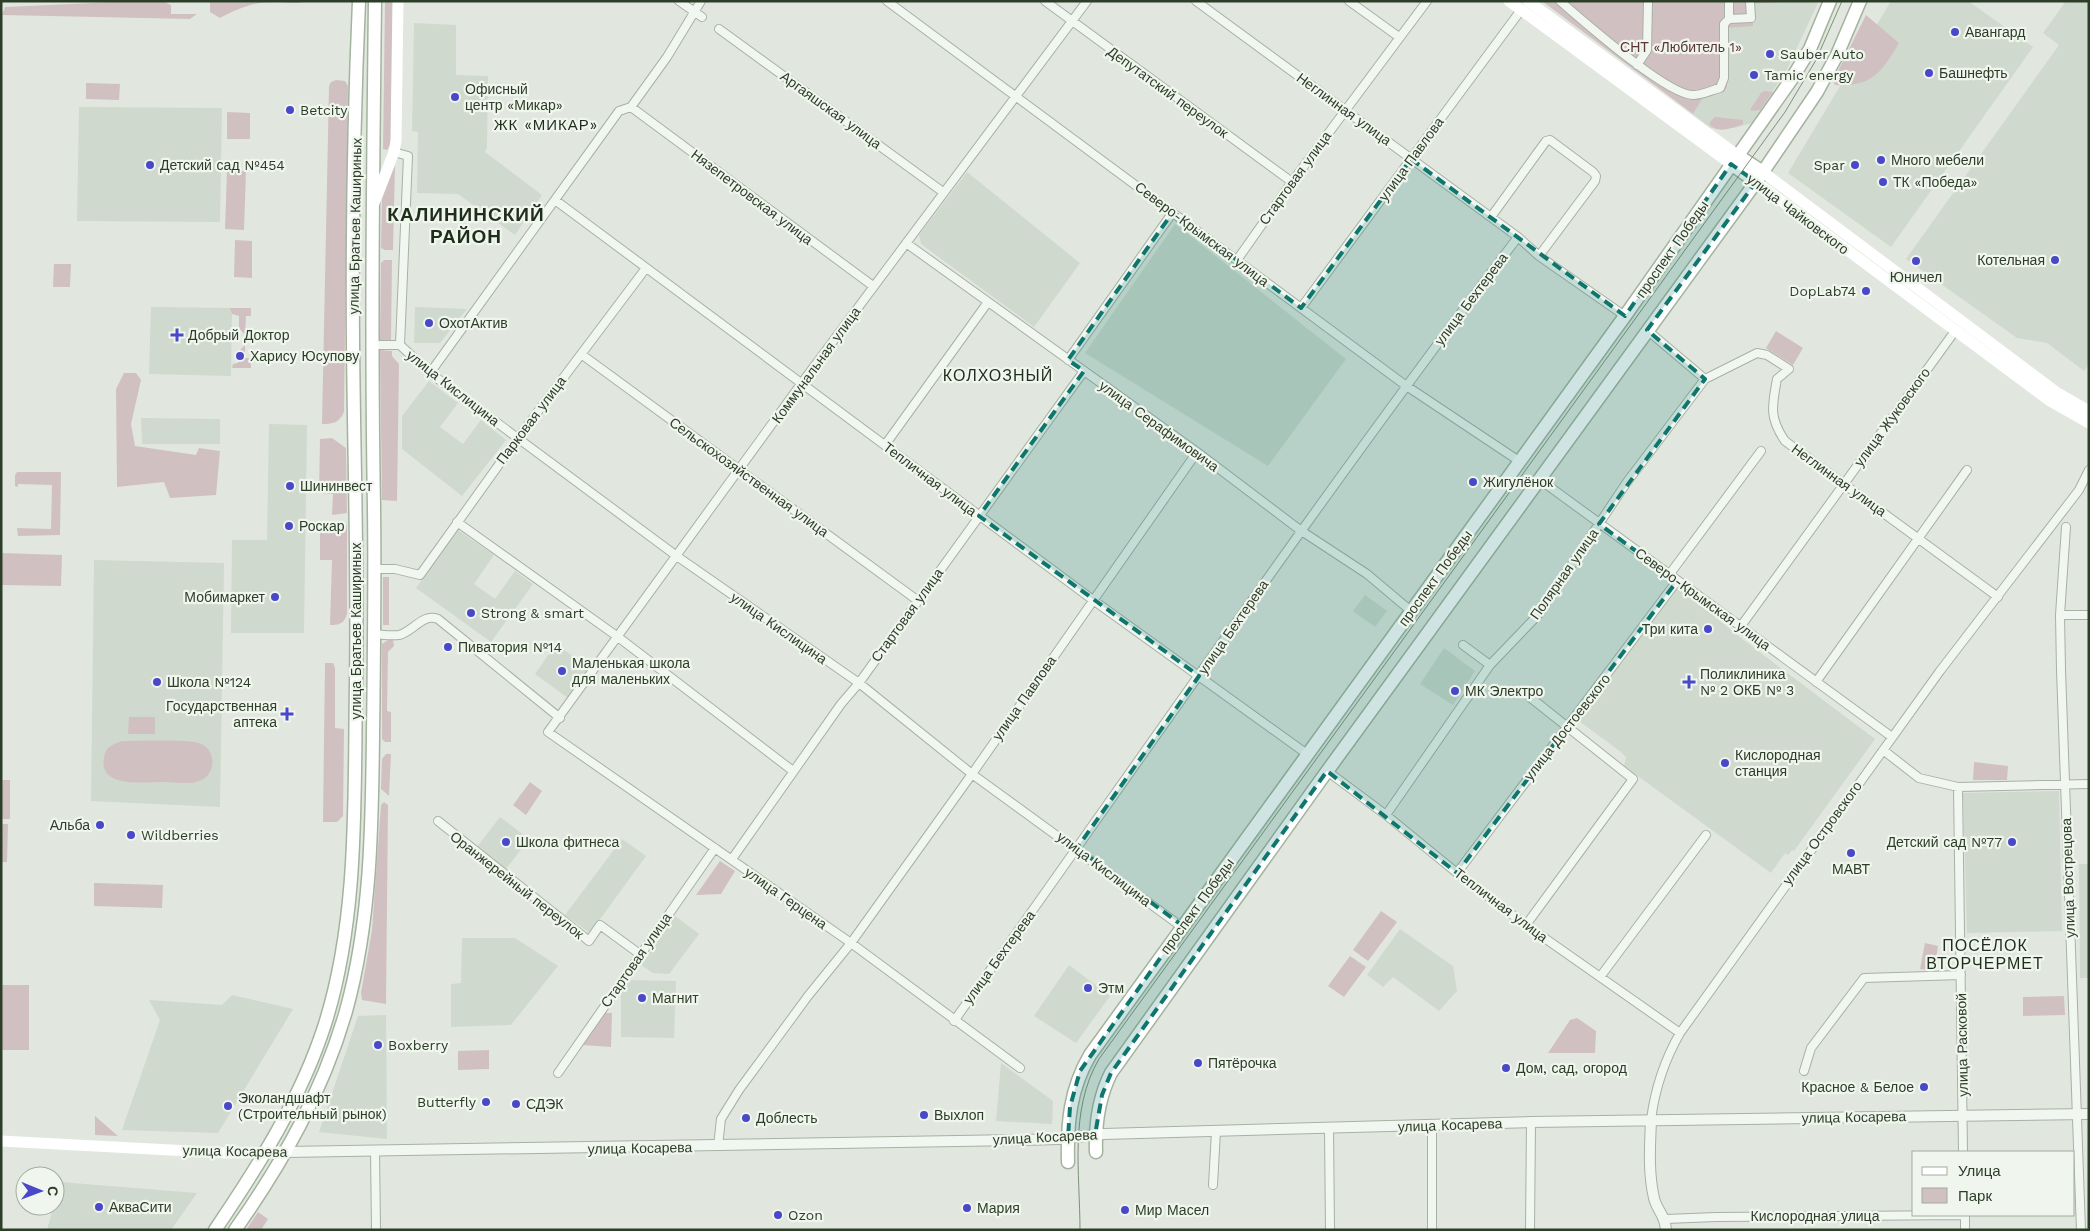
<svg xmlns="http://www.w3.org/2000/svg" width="2090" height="1231" font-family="'Work Sans',sans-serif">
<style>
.built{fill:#cfd9cd}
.green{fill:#d1c0c2}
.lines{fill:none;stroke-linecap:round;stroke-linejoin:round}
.minor-casing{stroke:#a7b1a4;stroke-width:10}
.tertiary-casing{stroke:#a7b1a4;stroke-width:12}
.primary-casing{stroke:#a3b39e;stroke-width:15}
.minor{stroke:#f2f6f1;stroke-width:8}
.tertiary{stroke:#f2f6f1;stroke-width:10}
.secondary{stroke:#fff;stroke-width:11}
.primary{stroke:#fff;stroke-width:12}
.tram{stroke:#7e9079;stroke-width:1}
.marked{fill:#0f766e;fill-opacity:0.2;stroke:#0f766e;stroke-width:4;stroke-dasharray:10 6;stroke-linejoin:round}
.poi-dot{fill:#4848c8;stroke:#f0f5ee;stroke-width:2}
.labels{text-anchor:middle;stroke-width:4.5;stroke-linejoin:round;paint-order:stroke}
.poi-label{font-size:14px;fill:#2d3e28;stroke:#f0f5ee;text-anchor:start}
.park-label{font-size:14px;fill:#593638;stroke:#f0f5ee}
.street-label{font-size:14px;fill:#2d3e28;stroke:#f0f5ee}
.neighbourhood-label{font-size:15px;letter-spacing:1px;fill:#1e2e1b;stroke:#f0f5ee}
.quarter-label{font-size:16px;letter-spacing:1px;fill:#1e2e1b;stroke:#f0f5ee}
.district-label{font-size:19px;font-weight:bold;letter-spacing:1px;fill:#1e2e1b;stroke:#f0f5ee}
</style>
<rect width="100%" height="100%" fill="#e1e7df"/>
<path class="built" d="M1799 1 1818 3 1787 69 1752 123 1734 128H1711L1693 114 1704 96 1727 87 1726 28 1753 4Z
M1891 1H1968L2033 47 1891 247 1788 173Z
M2066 1H2089V364L2084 371 2047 343 2017 338 1906 259 2059 45 2043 33Z
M414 23 456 25V75L488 76 487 147 485 152 542 195 515 235 458 194 417 193 418 132 412 131Z
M79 107 222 108 220 222 77 221Z
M967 172 1080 263 1034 327 921 244 919 235Z
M1175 224 1346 359 1268 466 1085 353Z
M151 307 232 308 231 376 149 374Z
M415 307 467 309 440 343H414Z
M429 381 458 403 440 427 463 444 481 420 506 440 462 496 402 449V416Z
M141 418 220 419V444H142Z
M269 424 307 425 304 633H231L232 540H267Z
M458 530 494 555 474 584 495 599 515 571 533 584 491 642 416 588Z
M94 560 224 563 220 807 91 801Z
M1677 586 1741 638 1875 739 1794 851 1792 850 1788 855 1785 853 1771 873 1624 766 1626 757 1621 752 1579 721Z
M1365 595 1387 611 1375 627 1353 611Z
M556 644 589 668 568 698 535 674Z
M1444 648 1475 671 1453 705 1420 684Z
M2059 791 2062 931 1967 933 1963 793Z
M500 817 529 839 506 869 477 847Z
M622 839 646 856 590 933 565 915Z
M2079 864H2089V978H2080Z
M675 916 699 934 669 974 653 973 641 965Z
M1400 929 1453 966 1457 991 1439 1011 1393 977 1383 987 1367 975Z
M462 938H515L558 966 511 1025 451 1027V984L461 983Z
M1069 965 1110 996 1076 1043 1034 1016Z
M627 980 676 981 674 1038 621 1037V989Z
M232 995 293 1009 218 1133 122 1130 160 1020 149 1000 222 1005Z
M386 1015 387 1139 319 1132 358 1016Z
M1001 1063 1053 1101 1052 1124 996 1121Z
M60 1182 197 1193 171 1230H47Z"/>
<path class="green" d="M137 1H162L171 5V14H197L190 19 2 15 5 7Z
M210 1H305C296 5 287 2 277 2 256 1 238 8 220 18L210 12Z
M385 1H393L391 144 387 150 383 149Z
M1542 1H1799L1753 4V26L1726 28 1727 87 1724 92 1704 96 1693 114Z
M1866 15 1899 43C1882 72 1872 87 1835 85L1833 81Z
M336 80 345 81 348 86 344 412C339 423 333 424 322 424L329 86 331 82Z
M86 83 120 84 119 100 86 99Z
M1765 91 1773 92 1760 110 1751 111V108L1761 93Z
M227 112 250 113V139H227Z
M1715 117 1743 120V124C1732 128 1716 135 1709 123Z
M395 165 393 250H385L381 248 382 199Z
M227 171H246L244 230 225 229Z
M235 240 252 241V278L234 277Z
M384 260H392L391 340H380L381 263Z
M54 264H71L70 287H53Z
M230 308H251V316H246L245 335 239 328V316L232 314Z
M1776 331 1803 348 1793 365 1766 348Z
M245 345V358H251V368H232L233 364 238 363V357H241L242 355H239V351Z
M380 350 392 351V356L399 364 397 501 382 500Z
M124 373H136L141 380 131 424 135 446 196 455 199 448 220 451 216 495 170 498 164 482 117 487 116 389Z
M332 438 346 448 347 513 332 515 333 494 319 493 320 439Z
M17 472H61L60 535 18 536 17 528 51 529 52 485 18 484V487L15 486V475Z
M347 525V614C344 624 339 625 330 625L332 560H320V526Z
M1 553 62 555 61 586 1 585Z
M383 577H389V625H383Z
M388 640H393L394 646 388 652 387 711 391 712V742H385L382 739V644Z
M325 663H333L335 668V728L344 729 343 816 337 822H323Z
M129 717H155V734H128Z
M122 741C139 741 186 739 199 743 217 749 217 775 199 781 189 785 175 782 165 782 146 782 98 789 104 758 105 747 113 744 122 741Z
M386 754H391L389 796 381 789 382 759Z
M1974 762 2008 766 2007 780H1973Z
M1 780H10V819H1Z
M530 782 542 791 526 815 513 805Z
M384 802 388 805 386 1004 362 1000 361 993 372 930 381 805Z
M1 824H8L7 862H1Z
M720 861 735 871 721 894 696 895Z
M94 883 163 885 162 908 94 906Z
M1381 911 1397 922 1368 961 1353 950Z
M1925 943 1938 946 1934 971 1920 969Z
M1350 956 1366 967 1344 997 1328 986Z
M1 985H29V1050H1Z
M2064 996 2065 1015 2023 1016V997Z
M603 1013H612L611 1047 582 1045Z
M1577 1018 1596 1031 1595 1053H1548L1570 1020Z
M489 1050V1069L458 1070V1051Z
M95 1116 118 1136 95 1135Z
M258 1212 268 1219 261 1230H246Z"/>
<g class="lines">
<defs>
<path id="minor" d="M679 1 702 17
M887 1 1405 385 1519 461
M1045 1 1292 182
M1196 1 1518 237 1539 256 1625 316
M1349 1 1399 37
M1560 1C1582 20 1669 97 1694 95 1702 95 1712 90 1720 88L1724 78V24L1729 19
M1729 1V19
M1729 19 1751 18 1750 1
M719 29 943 192
M1637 65 1647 50 1648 1
M631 107 873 286
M394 152 408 156 400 345
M555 200 1093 600 1307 754
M1491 217 1546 141 1550 140 1593 172 1596 176 1595 181 1539 256
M906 243 1197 452 1300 530 1367 574 1411 611
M1237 260 1292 182 1427 1
M1301 308 1521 10
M1647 330 1705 379 1757 353 1767 355 1789 369 1777 379C1772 406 1769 418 1785 441L1998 597
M371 345H400L430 373 678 557 859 683 972 774 1182 927
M581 354 917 600
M1068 360 1173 212
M430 373 619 111 631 107 667 57 701 1
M885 445 988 302
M1539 479 1892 737
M457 522 618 637 793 771
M2066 527 2060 615 2061 670 2081 1230
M374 569H395L420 575 518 438 646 268
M1669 575 1761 451
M2060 615H2089
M1741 626 1955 331
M374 634C382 635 391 636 399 635 413 632 422 613 438 619L560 718
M1463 645 1490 665
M1816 682 1967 470
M1883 750 1919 778 1958 787 2089 784
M1327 771 1386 815 1457 873 1526 925 1680 1033
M1958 787 1963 1152
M1386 815 1490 665 1538 615 1627 482 1705 379
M438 821 589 941 600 925 641 955
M732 859 841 704 859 683 1084 371
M1457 873 1677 581
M1526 925 1633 779 1531 698
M1600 977 1706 835
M954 1021C1141 759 1323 493 1518 237
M1020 1068 851 943 548 732 801 384 1087 1
M1804 1071 1811 1048 1864 978 1961 975
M558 1073 715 848
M1651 1120C1655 1088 1664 1061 1680 1033L1940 671 2079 490 2089 470
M1432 1126V1230
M1329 1128 1330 1230
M718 1146 721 1119 739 1090 808 996 851 943 972 774 1197 452
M375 1151 376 1230
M1213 1185 1216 1131
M1965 1215V1230
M1666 1219 1716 1217 1965 1215
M1530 1230 1531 1122"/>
<path id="tertiary" d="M1651 1120C1650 1146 1648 1172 1654 1198 1657 1211 1665 1214 1666 1230
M286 1152 1021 1140 1059 1139 1104 1134 1531 1122 2089 1114"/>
<path id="primary" d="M1737 155 1763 172
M1731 164 1756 182
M1096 1152C1095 1125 1098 1099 1111 1073L1320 781 1756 182 1817 92 1837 55 1860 1
M1068 1162C1067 1123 1070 1089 1090 1055L1625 316 1791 80 1810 49 1830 1
M215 1230C259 1165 301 1099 325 1024 359 916 354 797 356 685 358 571 354 457 353 343 352 229 354 115 359 1
M235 1230C283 1162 323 1091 346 1011 371 921 372 827 373 735 374 659 375 583 374 507 371 338 373 170 375 1"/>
</defs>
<use href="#minor" class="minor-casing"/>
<use href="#tertiary" class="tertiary-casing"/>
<use href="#primary" class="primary-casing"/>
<use href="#minor" class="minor"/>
<use href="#tertiary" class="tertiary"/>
<path class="secondary" d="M1509 1 1731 164
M1528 1 1737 155
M1763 172 2056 392 2089 411
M1756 182 2050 401 2089 423
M374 203 394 152 396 141 398 1
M1 1141 227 1153 286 1152"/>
<use href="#primary" class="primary"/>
<path class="tram" d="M1080 1230C1080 1173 1069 1110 1099 1059L1785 112 1816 60 1842 1"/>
</g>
<path class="marked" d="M1411 159 1625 316 1731 164 1756 182 1647 330 1705 379 1599 524 1677 581 1457 873 1327 771 1111 1073 1102 1095 1095 1135 1068 1138 1070 1107 1080 1071 1183 926 1077 848 1199 676 979 516 1084 371 1068 360 1173 212 1301 308Z"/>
<g class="poi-dot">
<circle cx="1955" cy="32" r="5"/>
<circle cx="1770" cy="54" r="5"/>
<circle cx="1929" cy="73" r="5"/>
<circle cx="1754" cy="75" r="5"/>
<circle cx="455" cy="97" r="5"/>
<circle cx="290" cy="110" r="5"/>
<circle cx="1881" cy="160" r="5"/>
<circle cx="150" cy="165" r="5"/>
<circle cx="1855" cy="165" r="5"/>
<circle cx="1883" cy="182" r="5"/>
<circle cx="2055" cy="260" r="5"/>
<circle cx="1916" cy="261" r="5"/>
<circle cx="1866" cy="291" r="5"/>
<circle cx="429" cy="323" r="5"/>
<path d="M174.5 327.5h5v5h5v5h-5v5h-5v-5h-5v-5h5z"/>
<circle cx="240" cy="356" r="5"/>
<circle cx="1473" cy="482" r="5"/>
<circle cx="290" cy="486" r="5"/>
<circle cx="289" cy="526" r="5"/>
<circle cx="275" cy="597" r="5"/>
<circle cx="471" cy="613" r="5"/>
<circle cx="1708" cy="629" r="5"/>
<circle cx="448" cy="647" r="5"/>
<circle cx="562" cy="671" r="5"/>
<circle cx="157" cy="682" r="5"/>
<path d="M1686.5 674.5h5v5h5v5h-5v5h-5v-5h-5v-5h5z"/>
<circle cx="1455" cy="691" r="5"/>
<path d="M284.5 706.5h5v5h5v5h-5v5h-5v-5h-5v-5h5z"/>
<circle cx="1725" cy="763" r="5"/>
<circle cx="100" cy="825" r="5"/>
<circle cx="131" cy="835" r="5"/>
<circle cx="506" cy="842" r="5"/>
<circle cx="2012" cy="842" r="5"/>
<circle cx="1851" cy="853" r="5"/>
<circle cx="1088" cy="988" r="5"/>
<circle cx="642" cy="998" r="5"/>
<circle cx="378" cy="1045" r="5"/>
<circle cx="1198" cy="1063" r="5"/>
<circle cx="1506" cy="1068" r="5"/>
<circle cx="1924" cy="1087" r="5"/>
<circle cx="486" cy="1102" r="5"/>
<circle cx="516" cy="1104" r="5"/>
<circle cx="228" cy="1106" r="5"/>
<circle cx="924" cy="1115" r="5"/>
<circle cx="746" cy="1118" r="5"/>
<circle cx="99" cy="1207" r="5"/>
<circle cx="967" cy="1208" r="5"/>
<circle cx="1125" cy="1210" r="5"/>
<circle cx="778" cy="1215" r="5"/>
</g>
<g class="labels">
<g class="poi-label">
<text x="1965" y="37">Авангард</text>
<text x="1780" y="59">Sauber Auto</text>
<text x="1939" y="78">Башнефть</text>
<text x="1764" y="80">Tamic energy</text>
<text x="465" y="94">Офисный<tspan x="465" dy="16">центр «Микар»</tspan></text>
<text x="300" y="115">Betcity</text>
<text x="1891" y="165">Много мебели</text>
<text x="160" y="170">Детский сад №454</text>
<text x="1845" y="170" text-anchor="end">Spar</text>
<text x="1893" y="187">ТК «Победа»</text>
<text x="2045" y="265" text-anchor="end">Котельная</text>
<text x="1916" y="282" text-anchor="middle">Юничел</text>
<text x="1856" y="296" text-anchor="end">DopLab74</text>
<text x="439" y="328">ОхотАктив</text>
<text x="188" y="340">Добрый Доктор</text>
<text x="250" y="361">Харису Юсупову</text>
<text x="1483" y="487">Жигулёнок</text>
<text x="300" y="491">Шининвест</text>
<text x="299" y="531">Роскар</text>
<text x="265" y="602" text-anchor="end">Мобимаркет</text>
<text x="481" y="618">Strong &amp; smart</text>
<text x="1698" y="634" text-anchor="end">Три кита</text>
<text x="458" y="652">Пиватория №14</text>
<text x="572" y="668">Маленькая школа<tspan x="572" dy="16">для маленьких</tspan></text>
<text x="1700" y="679">Поликлиника<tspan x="1700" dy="16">№ 2 ОКБ № 3</tspan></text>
<text x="167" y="687">Школа №124</text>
<text x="1465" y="696">МК Электро</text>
<text x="277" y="711" text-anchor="end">Государственная<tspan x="277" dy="16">аптека</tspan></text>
<text x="1735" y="760">Кислородная<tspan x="1735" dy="16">станция</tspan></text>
<text x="90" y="830" text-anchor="end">Альба</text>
<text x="141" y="840">Wildberries</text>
<text x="516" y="847">Школа фитнеса</text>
<text x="2002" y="847" text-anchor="end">Детский сад №77</text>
<text x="1851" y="874" text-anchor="middle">МАВТ</text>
<text x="1098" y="993">Этм</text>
<text x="652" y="1003">Магнит</text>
<text x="388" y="1050">Boxberry</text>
<text x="1208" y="1068">Пятёрочка</text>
<text x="1516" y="1073">Дом, сад, огород</text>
<text x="1914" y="1092" text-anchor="end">Красное &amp; Белое</text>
<text x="238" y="1103">Эколандшафт<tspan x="238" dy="16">(Строительный рынок)</tspan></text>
<text x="476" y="1107" text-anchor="end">Butterfly</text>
<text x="526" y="1109">СДЭК</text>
<text x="934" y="1120">Выхлоп</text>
<text x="756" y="1123">Доблесть</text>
<text x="109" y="1212">АкваСити</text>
<text x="977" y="1213">Мария</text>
<text x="1135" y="1215">Мир Масел</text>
<text x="788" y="1220">Ozon</text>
</g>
<g class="park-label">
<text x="1681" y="52">СНТ «Любитель 1»</text>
</g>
<g class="street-label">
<text transform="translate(1168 92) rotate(36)" y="5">Депутатский переулок</text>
<text transform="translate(1344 109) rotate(36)" y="5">Неглинная улица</text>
<text transform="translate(831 110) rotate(36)" y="5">Аргаяшская улица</text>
<text transform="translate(1411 159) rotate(-54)" y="5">улица Павлова</text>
<text transform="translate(1295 178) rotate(-54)" y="5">Стартовая улица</text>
<text transform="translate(752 197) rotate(37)" y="5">Нязепетровская улица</text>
<text transform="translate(1798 214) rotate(37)" y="5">улица Чайковского</text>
<text transform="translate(355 226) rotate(-89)" y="5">улица Братьев Кашириных</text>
<text transform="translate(1202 234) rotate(37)" y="5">Северо-Крымская улица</text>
<text transform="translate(1672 249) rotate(-55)" y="5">проспект Победы</text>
<text transform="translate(1471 299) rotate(-53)" y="5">улица Бехтерева</text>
<text transform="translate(816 365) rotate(-54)" y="5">Коммунальная улица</text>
<text transform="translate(453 388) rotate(38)" y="5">улица Кислицина</text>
<text transform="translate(1892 417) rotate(-54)" y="5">улица Жуковского</text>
<text transform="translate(531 420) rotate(-53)" y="5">Парковая улица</text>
<text transform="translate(1159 426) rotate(36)" y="5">улица Серафимовича</text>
<text transform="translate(749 477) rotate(36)" y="5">Сельскохозяйственная улица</text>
<text transform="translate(930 479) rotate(37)" y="5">Тепличная улица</text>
<text transform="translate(1839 480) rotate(36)" y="5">Неглинная улица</text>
<text transform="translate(1564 574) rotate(-55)" y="5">Полярная улица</text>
<text transform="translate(1435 578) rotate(-54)" y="5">проспект Победы</text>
<text transform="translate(1703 599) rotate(36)" y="5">Северо-Крымская улица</text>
<text transform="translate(907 615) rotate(-54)" y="5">Стартовая улица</text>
<text transform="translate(1233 627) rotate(-55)" y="5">улица Бехтерева</text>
<text transform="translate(779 628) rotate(35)" y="5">улица Кислицина</text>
<text transform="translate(356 631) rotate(-90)" y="5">улица Братьев Кашириных</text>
<text transform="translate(1024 698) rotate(-55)" y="5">улица Павлова</text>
<text transform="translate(1567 727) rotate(-52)" y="5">улица Достоевского</text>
<text transform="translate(1822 833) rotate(-54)" y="5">улица Островского</text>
<text transform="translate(1104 869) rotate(37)" y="5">улица Кислицина</text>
<text transform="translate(2068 878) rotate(-92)" y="5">улица Вострецова</text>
<text transform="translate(517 885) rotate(38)" y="5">Оранжерейный переулок</text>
<text transform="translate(786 898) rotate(35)" y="5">улица Герцена</text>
<text transform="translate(1501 905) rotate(37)" y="5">Тепличная улица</text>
<text transform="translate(1197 906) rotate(-54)" y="5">проспект Победы</text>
<text transform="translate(999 957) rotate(-54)" y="5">улица Бехтерева</text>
<text transform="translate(636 960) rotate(-55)" y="5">Стартовая улица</text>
<text transform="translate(1962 1045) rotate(-91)" y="5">улица Расковой</text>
<text transform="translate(1854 1117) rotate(-1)" y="5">улица Косарева</text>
<text transform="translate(1450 1125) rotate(-2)" y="5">улица Косарева</text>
<text transform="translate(1045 1137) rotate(-3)" y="5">улица Косарева</text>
<text transform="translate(640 1148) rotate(-1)" y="5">улица Косарева</text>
<text transform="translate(235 1151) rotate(1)" y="5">улица Косарева</text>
<text x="1815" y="1221">Кислородная улица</text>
</g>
<g class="neighbourhood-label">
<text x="546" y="130">ЖК «МИКАР»</text>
</g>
<g class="quarter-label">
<text x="998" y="381">КОЛХОЗНЫЙ</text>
<text x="1985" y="951">ПОСЁЛОК<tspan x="1985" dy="18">ВТОРЧЕРМЕТ</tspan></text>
</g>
<g class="district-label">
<text x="466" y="221">КАЛИНИНСКИЙ<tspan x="466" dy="22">РАЙОН</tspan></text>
</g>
</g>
<rect width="2090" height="1231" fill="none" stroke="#2d3e28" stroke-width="5"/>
<rect x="1912" y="1151" width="162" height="65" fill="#f0f5ee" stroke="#a2ac9f"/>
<rect x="1922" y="1167" width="25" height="8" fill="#ffffff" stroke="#a2ac9f"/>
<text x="1958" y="1176" font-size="15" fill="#2d3e28">Улица</text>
<rect x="1922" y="1188" width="25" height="15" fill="#d1c0c2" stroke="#a2ac9f"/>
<text x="1958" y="1201" font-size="15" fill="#2d3e28">Парк</text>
<g transform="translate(40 1191) rotate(91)"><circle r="24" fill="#f0f5ee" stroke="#a2ac9f"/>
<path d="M0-4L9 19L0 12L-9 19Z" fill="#4848c8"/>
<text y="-8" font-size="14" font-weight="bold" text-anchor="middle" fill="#2d3e28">С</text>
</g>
</svg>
